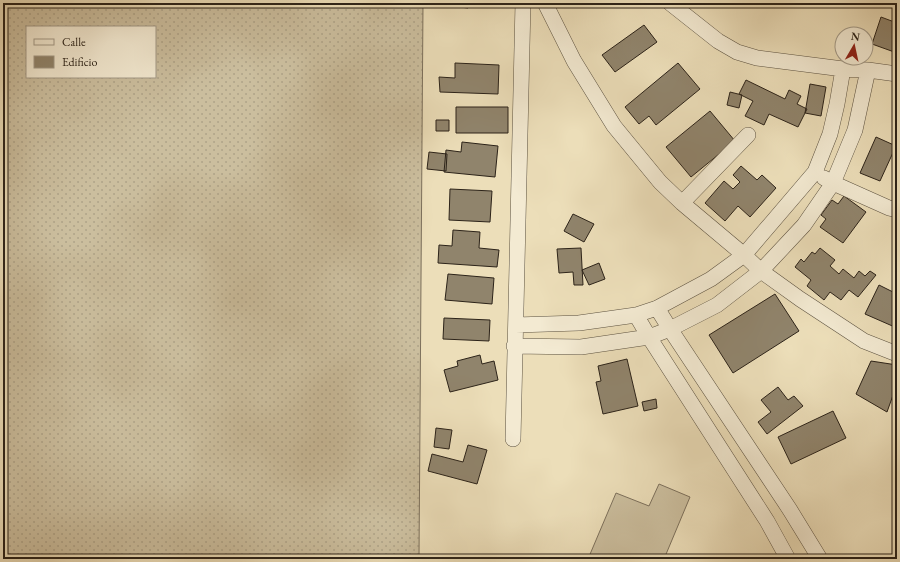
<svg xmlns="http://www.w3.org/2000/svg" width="900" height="562" font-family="'EB Garamond',serif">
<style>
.grass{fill:url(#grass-dots);stroke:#7c705c;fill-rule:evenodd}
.garden{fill:#cbbe9e;stroke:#7c705c}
.building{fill:#90846c;stroke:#2c2319}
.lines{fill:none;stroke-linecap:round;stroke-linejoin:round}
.street-casing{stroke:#5c5241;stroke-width:16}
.street{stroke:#f3ead2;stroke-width:15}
</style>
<defs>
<pattern id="grass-dots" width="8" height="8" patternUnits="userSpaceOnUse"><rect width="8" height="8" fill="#cbbe9e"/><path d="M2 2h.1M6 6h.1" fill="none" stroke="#aea388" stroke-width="1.8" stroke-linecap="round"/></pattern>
</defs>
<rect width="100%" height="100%" fill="#ecdeb9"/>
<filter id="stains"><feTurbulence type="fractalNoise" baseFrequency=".005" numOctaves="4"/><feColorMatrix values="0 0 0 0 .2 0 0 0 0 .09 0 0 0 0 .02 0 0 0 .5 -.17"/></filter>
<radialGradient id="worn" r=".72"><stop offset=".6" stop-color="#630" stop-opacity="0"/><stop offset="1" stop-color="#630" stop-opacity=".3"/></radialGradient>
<path class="grass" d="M3 3H423L419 559H3ZM27 27H155V77H27Z"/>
<path class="garden" d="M659 484 690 497 664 559H632L629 558 628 559H588L616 493 649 506Z"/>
<path class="building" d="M444 3H469L468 8 444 5Z
M881 17 897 23V53L872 44Z
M644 25 657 42 615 72 602 55Z
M455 63 499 65 498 94 440 92 439 77 455 78Z
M678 63 700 89 656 125 649 116 639 124 625 107Z
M746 80 785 99 789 90 801 96 797 104 807 109 798 127 769 114 764 125 745 116 753 101 739 94Z
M810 84 826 87 821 116 805 113Z
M730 92 742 95 739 108 727 105Z
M456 107H508V133H456Z
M710 111 735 141 691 177 666 147Z
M436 120H449V131H436Z
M876 137 896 146 880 181 860 173Z
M462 142 498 146 495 177 444 172 446 150 461 152Z
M429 152 447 154 446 171 427 169Z
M741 166 757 180 762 175 776 188 750 217 738 206 725 221 705 203 724 181 733 189 740 182 733 175Z
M450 189 492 191 490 222 449 220Z
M844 196 866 212 843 243 820 227 826 219 821 215 832 200 838 204Z
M573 214 594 224 584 242 564 231Z
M453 230 480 232 479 248 499 250 497 267 438 263 439 245 452 246Z
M581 248 583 285H574L573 272 559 273 557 249Z
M820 248 835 260 830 266 839 274 843 269 854 278 859 271 865 276 870 271 876 275 858 297 849 290 841 300 830 292 824 300 807 286 811 280 795 267 801 259 804 262 812 252 815 254Z
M599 263 605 279 589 285 582 270Z
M448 274 494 278 492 304 445 300Z
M879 285 897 294V328L865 314Z
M775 294 799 331 733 373 709 335Z
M444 318 490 320 489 341 443 339Z
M480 355 482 364 494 361 498 380 450 392 444 370 458 366 457 361Z
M627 359 638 406 603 414 596 382 601 381 598 366Z
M871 361 897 365V384L887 412 856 394Z
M778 387 788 400 794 396 803 406 767 434 758 422 771 412 761 400Z
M656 399 657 408 644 411 642 402Z
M833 411 846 438 791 464 778 437Z
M436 428 452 430 449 449 434 447Z
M468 445 487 450 477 484 428 471 432 454 463 462Z"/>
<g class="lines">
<defs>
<path id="street" d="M545 3 574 61 614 126 660 182 682 203 744 255 761 271 800 299 864 341 897 354
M670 3 718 41 737 52 757 58 843 69 868 70 897 74
M824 178 833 183 889 208 897 210
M682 203 748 135
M657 308 670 329 790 510 820 559
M636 315 649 337 767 521 788 559
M516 325 579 323 636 315 657 308 711 279 744 255 815 172 830 134 837 104 843 69
M514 346 581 347 649 337 670 329 717 305 761 271 804 225 833 183 855 130 868 70
M513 439 523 3"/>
</defs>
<use href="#street" class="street-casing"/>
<use href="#street" class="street"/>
</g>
<rect width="900" height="562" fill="none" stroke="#ecdeb9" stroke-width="16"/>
<rect x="4" y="4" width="892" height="554" fill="none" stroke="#2c2319" stroke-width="2"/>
<rect x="8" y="8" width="884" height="546" fill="none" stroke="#2c2319"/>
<rect x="26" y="26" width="130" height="52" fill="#f3ead2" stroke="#a39a88"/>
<rect x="34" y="39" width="20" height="6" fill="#f3ead2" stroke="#a39a88"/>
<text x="62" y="46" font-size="12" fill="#2c2319">Calle</text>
<rect x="34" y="56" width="20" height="12" fill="#90846c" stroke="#a39a88"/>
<text x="62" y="66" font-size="12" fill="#2c2319">Edificio</text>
<g transform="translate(854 46) rotate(9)"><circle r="19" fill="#f3ead2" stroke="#a39a88"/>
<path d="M0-3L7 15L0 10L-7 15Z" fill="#8f2418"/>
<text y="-6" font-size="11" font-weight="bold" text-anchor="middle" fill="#2c2319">N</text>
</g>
<rect width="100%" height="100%" filter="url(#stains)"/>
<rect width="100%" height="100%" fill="url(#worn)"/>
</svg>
